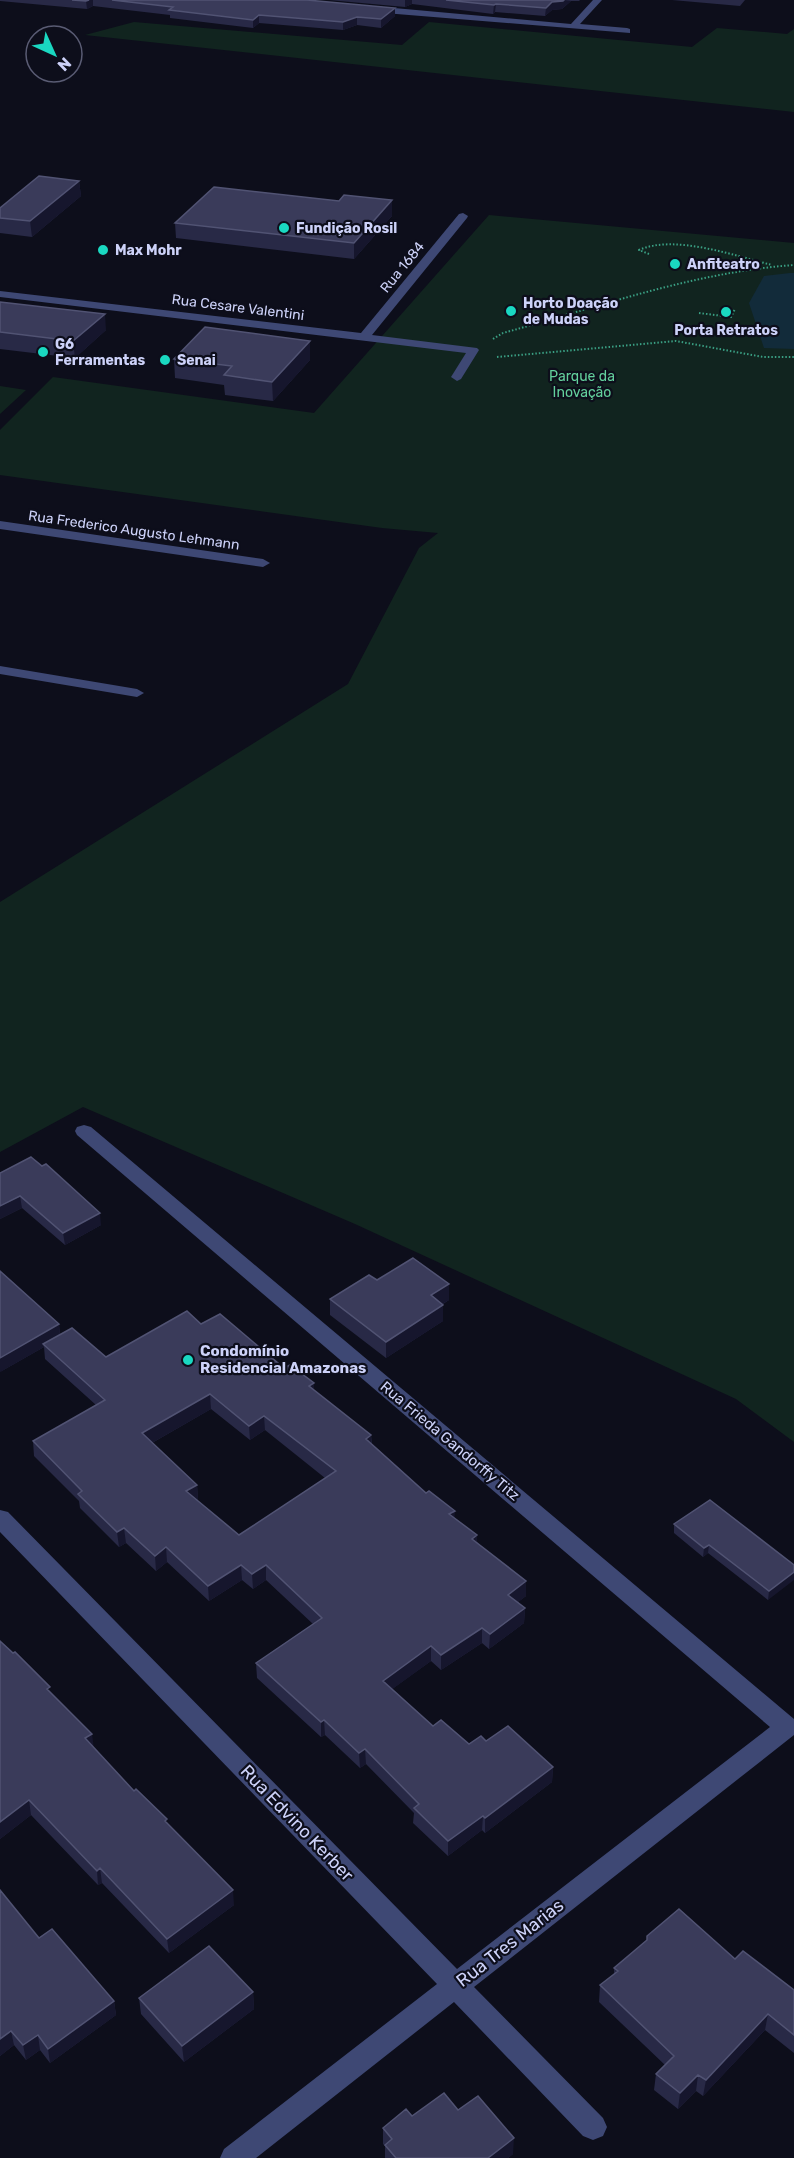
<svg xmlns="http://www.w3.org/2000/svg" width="794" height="2158" font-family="Rubik,sans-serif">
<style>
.green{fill:#11241f}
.water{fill:#122b3a}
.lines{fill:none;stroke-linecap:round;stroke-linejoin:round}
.path{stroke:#3a9f83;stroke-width:2;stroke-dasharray:1.5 2;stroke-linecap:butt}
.minor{fill:#3e4874;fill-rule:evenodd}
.wall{fill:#282946;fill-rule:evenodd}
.shaded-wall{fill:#16162d}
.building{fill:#3a3b5a;stroke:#515373;stroke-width:1.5;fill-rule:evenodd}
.poi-dot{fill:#1ad8c1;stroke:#0d0e1b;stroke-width:2}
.labels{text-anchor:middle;stroke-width:4.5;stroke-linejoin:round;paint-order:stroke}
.far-poi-label{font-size:14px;font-weight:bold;fill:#cdd2f9;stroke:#0d0e1b;text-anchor:start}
.far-street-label{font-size:14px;fill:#cdd2f9;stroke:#0d0e1b}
.far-park-label{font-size:14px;fill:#63cf9c;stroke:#0d0e1b}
.poi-label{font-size:15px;font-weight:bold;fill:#cdd2f9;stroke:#0d0e1b;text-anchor:start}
.street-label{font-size:15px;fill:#cdd2f9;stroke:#0d0e1b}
.near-street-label{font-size:18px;fill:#cdd2f9;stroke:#0d0e1b}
</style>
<rect width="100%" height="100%" fill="#0d0e1b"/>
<path class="green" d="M134 22 402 45 429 22 692 47 717 28 787 34 794 29V112L85 35Z
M489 215 794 243V1442L736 1399 355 1224 83 1107 0 1152V902L348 684 419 548 438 533 382 528 0 475V430L53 377 314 413Z
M0 386 26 390 0 414Z"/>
<path class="water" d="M790 273H794V349L764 348 749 303 764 276Z"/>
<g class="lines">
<path class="path" d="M649 254 639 250C674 234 736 256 772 265
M699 313 731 317 735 309
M493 339 503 333C598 307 695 272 794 265
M497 357 676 341 763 357H794"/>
<path class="minor" d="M593 0H602L580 24 627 28 630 29V33L372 12 368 9 372 6 571 24Z
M463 213 468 216 467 218 372 335 477 348 479 350 461 379 457 381 451 377 466 353 0 297V291L361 333 459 214Z
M0 521 263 559 270 563 263 567 0 529Z
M0 666 137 689 144 693 137 697 0 674Z
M84 1125 91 1127 794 1719V1735L474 1987 603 2118 607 2127 603 2136 593 2140 583 2136 454 2002 256 2158H220L224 2149 437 1984 0 1532V1510L8 1512 457 1969 770 1727 77 1135 75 1131 77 1127Z"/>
</g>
<path class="wall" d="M0 0H307L395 16 381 28 357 25 343 30 259 23 253 28 170 18V15L93 6 87 9 0 1Z
M329 0H580L579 1H571L562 9 552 10 545 16 495 12 493 14 412 4 405 7Z
M672 0H745L740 6Z
M79 181 81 196 32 237 0 233V208Z
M392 200V216L354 259 176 238 175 223 339 201Z
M0 302 106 330 75 358 0 349Z
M174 359 310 360 273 401 225 395 224 385 175 378Z
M0 1173 101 1225 65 1245 22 1208 0 1219Z
M377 1280 449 1284V1300L443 1304V1321L386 1358 330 1315V1299Z
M59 1324 60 1335 106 1357 201 1324 284 1368 371 1435 372 1444 454 1518 477 1535V1542L526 1596 518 1602 525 1608 524 1623 489 1649 482 1643 441 1670 431 1661 392 1689 433 1726 469 1744 486 1741 553 1767 552 1782 485 1833 482 1830 448 1856 413 1823 414 1813 366 1764 360 1768 325 1735 321 1737 257 1678 256 1663 313 1624 266 1580 253 1589 242 1580 209 1601 167 1562 156 1571 126 1543 119 1547 80 1508 79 1501 34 1456 33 1441 96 1405 45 1359 44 1347 0 1372ZM211 1409 250 1440 265 1430 325 1478 239 1535 197 1500 198 1499 197 1485 152 1443Z
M674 1524 794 1565 768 1600 708 1553 703 1557 674 1533Z
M0 1641 50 1693 94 1748 134 1791 167 1823 234 1905 169 1953 102 1883 98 1885 31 1815 0 1839Z
M0 1890 39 1938 114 2001 116 2015 50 2063 40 2050 26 2060 14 2045 0 2056Z
M647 1936 735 1959 794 1990V2053L765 2030 703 2096 696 2091 678 2109 654 2090 656 2074 665 2065 599 2002 600 1985 614 1975V1968L647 1941Z
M253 1992 254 2009 184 2062 141 2014 139 1998Z
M458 2110 513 2154 508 2158H385V2146L383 2144V2128L412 2116Z"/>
<path class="shaded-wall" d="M89 0H93V6L87 9 86 1Z
M405 0H412V4L405 7Z
M564 0 571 1 562 9 552 10 545 16 546 8 552 2Z
M496 4 495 12 493 14 494 5Z
M395 8V16L381 28V19Z
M259 15V23L253 28V20Z
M357 17V25L343 30V22Z
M79 181 81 196 32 237 30 221Z
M392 200V216L354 259V243Z
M105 314 106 330 75 358 73 341Z
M310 341V360L273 401 272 382Z
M20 1196 22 1208 0 1219V1206Z
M100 1213 101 1225 65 1245 63 1233Z
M449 1284V1300L430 1311 431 1295Z
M443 1305V1321L386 1358V1342Z
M59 1324 60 1337 43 1344 44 1347 0 1372V1358Z
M314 1383V1398L309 1386Z
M210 1394 211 1409 143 1448 142 1433Z
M264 1416 265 1430 250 1440 249 1426Z
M371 1435 372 1450 366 1439Z
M197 1485 198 1499 187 1506 186 1491Z
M455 1511 454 1526 449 1514Z
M124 1528 126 1543 119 1547 117 1532Z
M477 1535V1550L472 1539Z
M709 1545 708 1553 703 1557 704 1548Z
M166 1547 167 1562 156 1571 155 1556Z
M241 1565 242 1580 209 1601 208 1586Z
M266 1565V1580L253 1589 252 1574Z
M794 1572V1580L768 1600 769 1591Z
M526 1581V1596L508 1610V1595Z
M525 1608 524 1623 489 1649 490 1634Z
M482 1628V1643L441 1670V1655Z
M431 1646V1661L383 1696V1681Z
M324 1720 325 1735 321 1737V1722Z
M92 1734 94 1749 85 1738Z
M365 1749 366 1764 360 1768 359 1753Z
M553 1767 552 1782 485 1833V1818Z
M29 1800 31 1815 0 1839V1822Z
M483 1816 482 1830 448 1856V1841Z
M100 1868 102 1883 98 1885 97 1871Z
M233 1890 234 1905 169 1953 167 1939Z
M253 1992 254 2009 184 2062 182 2046Z
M114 2001 116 2015 50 2063 48 2049Z
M768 2014 765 2030 703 2096 706 2080Z
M11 2031 14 2045 0 2056V2039Z
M38 2035 40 2050 26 2060 23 2045Z
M698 2075 696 2091 678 2109 680 2093Z
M514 2138 513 2154 508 2158H488Z"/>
<path class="building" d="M72 0H89L86 1Z
M112 0H307L395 8 381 19 357 17 343 22 259 15 253 20 169 10 173 7Z
M446 0H564L563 1 552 2 546 8 496 4 494 5Z
M39 176 79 181 30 221 0 218V208Z
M214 187 339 201 344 195 392 200 354 243 175 223Z
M0 302 105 314 73 341 0 332Z
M205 327 310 341 272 382 224 375 232 366 174 359Z
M31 1157 42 1166 46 1164 100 1213 63 1233 20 1196 0 1206V1173Z
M413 1258 449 1284 431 1295 443 1305 386 1342 330 1299 369 1275 377 1280Z
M0 1271 59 1324 0 1358Z
M187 1311 201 1324 220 1314 284 1368 290 1365 314 1383 309 1386 371 1435 366 1439 426 1493 429 1491 455 1511 449 1514 477 1535 472 1539 526 1581 508 1595 525 1608 490 1634 482 1628 441 1655 431 1646 383 1681 433 1726 441 1720 469 1744 481 1736 486 1741 508 1726 553 1767 485 1818 483 1816 448 1841 414 1808 419 1804 365 1749 359 1753 324 1720 321 1722 256 1663 322 1618 266 1565 252 1574 241 1565 208 1586 166 1547 155 1556 124 1528 117 1532 78 1494 82 1491 33 1441 105 1400 43 1344 72 1328 106 1357ZM210 1394 249 1426 264 1416 336 1471 239 1535 186 1491 197 1485 142 1433Z
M710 1500 794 1565V1572L769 1591 709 1545 704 1548 674 1524Z
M0 1641 13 1653 15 1652 50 1687 47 1689 92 1734 85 1738 134 1791 136 1789 167 1819 165 1821 233 1890 167 1939 100 1868 97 1871 29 1800 0 1822Z
M0 1890 39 1938 52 1929 114 2001 48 2049 38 2035 23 2045 11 2031 0 2039Z
M679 1909 735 1959 743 1951 794 1990V2035L768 2014 706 2080 698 2075 680 2093 656 2074 674 2056 600 1985 618 1971 614 1968 647 1940V1936Z
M209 1946 253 1992 182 2046 139 1998Z
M444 2093 458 2110 478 2096 514 2138 488 2158H396L385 2145 392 2139 383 2128 406 2109 412 2116Z"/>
<g class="poi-dot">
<circle cx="284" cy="228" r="6"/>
<circle cx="103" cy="250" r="6"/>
<circle cx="675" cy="264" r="6"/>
<circle cx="511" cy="311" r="6"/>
<circle cx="726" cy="312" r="6"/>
<circle cx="43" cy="352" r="6"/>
<circle cx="165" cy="360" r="6"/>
<circle cx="188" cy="1360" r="6"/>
</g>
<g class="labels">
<g class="far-poi-label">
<text x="296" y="233">Fundição Rosil</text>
<text x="115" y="255">Max Mohr</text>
<text x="687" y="269">Anfiteatro</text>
<text x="523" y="308">Horto Doação<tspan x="523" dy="16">de Mudas</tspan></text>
<text x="726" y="335" text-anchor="middle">Porta Retratos</text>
<text x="55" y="349">G6<tspan x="55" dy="16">Ferramentas</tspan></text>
<text x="177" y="365">Senai</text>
</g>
<g class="far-street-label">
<text transform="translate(402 267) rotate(-51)" y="5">Rua 1684</text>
<text transform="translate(238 307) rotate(7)" y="5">Rua Cesare Valentini</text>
<text transform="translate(134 530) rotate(8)" y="5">Rua Frederico Augusto Lehmann</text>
</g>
<g class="far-park-label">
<text x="582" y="381">Parque da<tspan x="582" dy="16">Inovação</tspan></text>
</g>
<g class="poi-label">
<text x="200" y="1356">Condomínio<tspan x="200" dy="17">Residencial Amazonas</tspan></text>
</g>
<g class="street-label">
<text transform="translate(450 1441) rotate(40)" y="5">Rua Frieda Gandorffy Titz</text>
</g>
<g class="near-street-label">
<text transform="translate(297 1823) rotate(46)" y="6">Rua Edvino Kerber</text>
<text transform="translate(510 1943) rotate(-38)" y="6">Rua Tres Marias</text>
</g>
</g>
<g transform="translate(54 54) rotate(135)"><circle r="28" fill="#0d0e1b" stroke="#5a5c74" stroke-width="1.5"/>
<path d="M0-4.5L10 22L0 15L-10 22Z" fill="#1ad8c1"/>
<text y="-9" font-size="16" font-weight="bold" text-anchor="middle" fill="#cdd2f9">N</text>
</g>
</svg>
